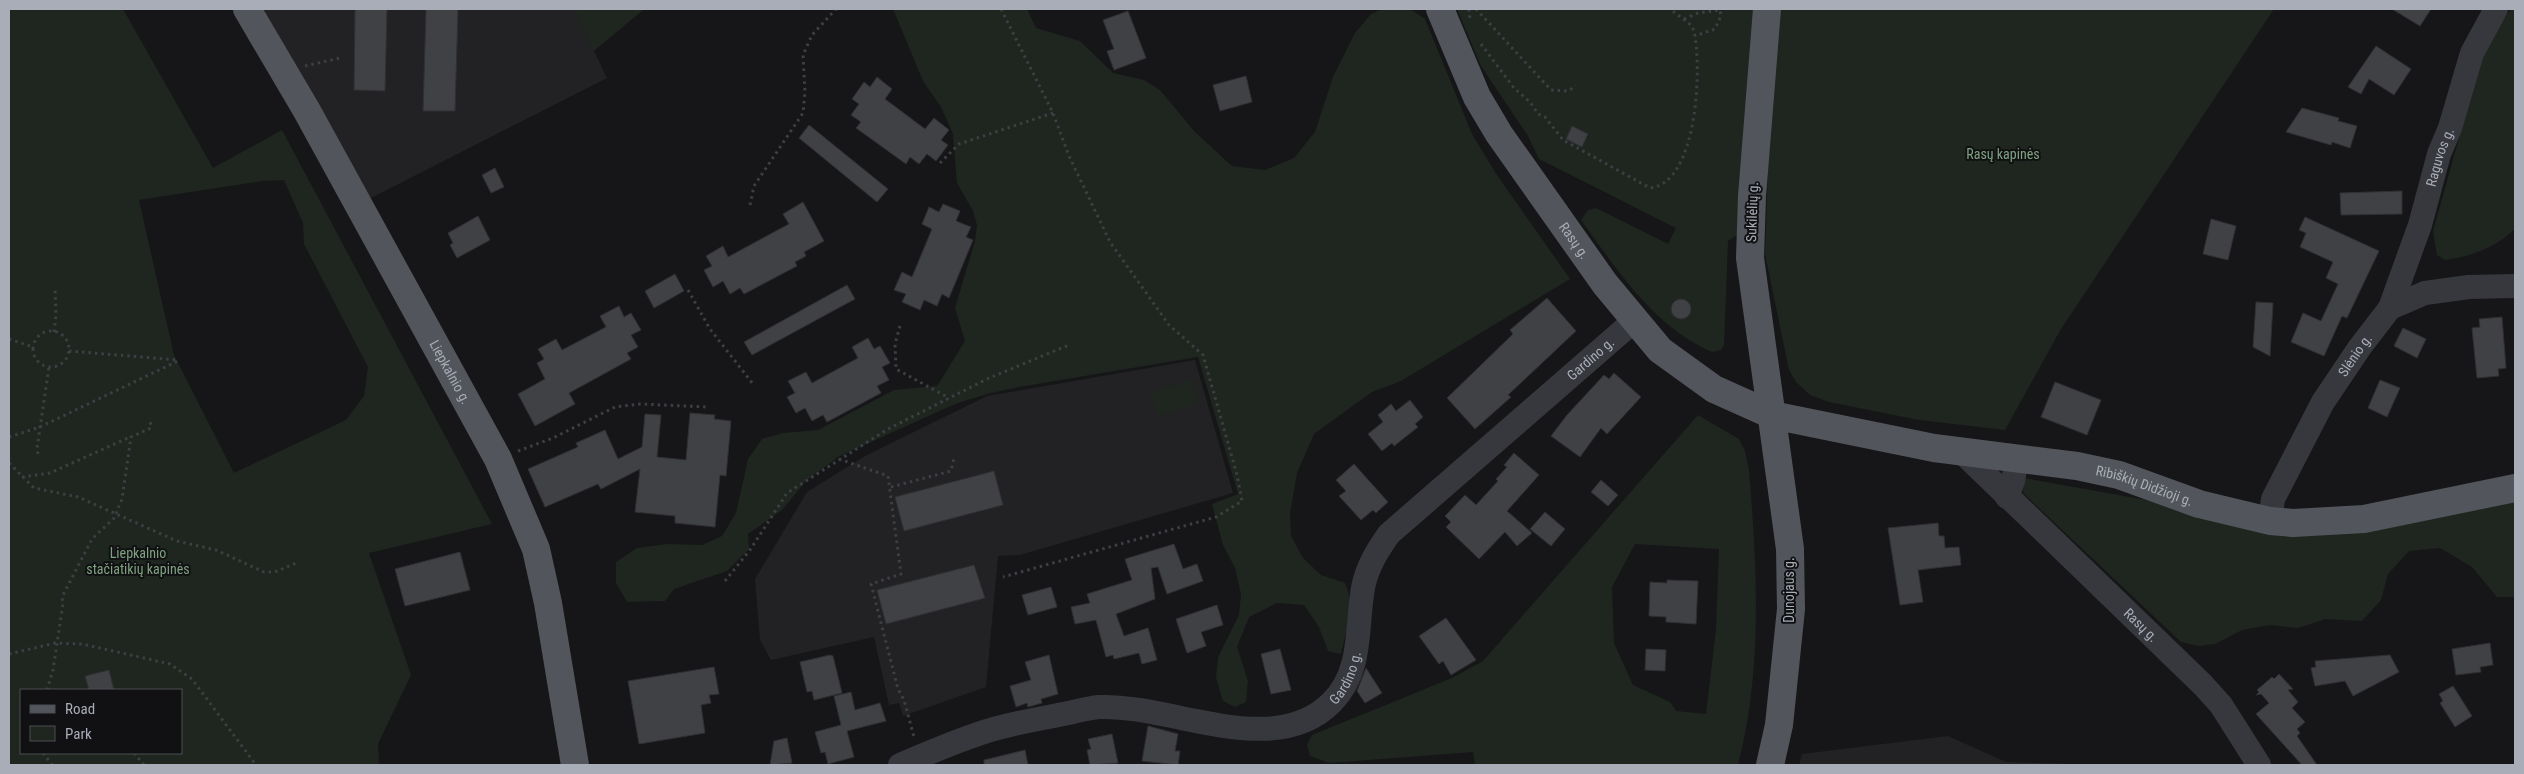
<svg xmlns="http://www.w3.org/2000/svg" width="2524" height="774" font-family="'Roboto Condensed',sans-serif">
<style>
.built{fill:#222225}
.green{fill:#1e261f;fill-rule:evenodd}
.building{fill:#404145;stroke:#303034}
.lines{fill:none;stroke-linecap:round;stroke-linejoin:round}
.path{stroke:#3d3f44;stroke-width:3;stroke-dasharray:2.5 4;stroke-linecap:butt}
.minor{stroke:#37383d;stroke-width:24}
.major{stroke:#53555c;stroke-width:28}
.labels{text-anchor:middle;stroke-width:4;stroke-linejoin:round;paint-order:stroke}
.park-label{font-size:14px;fill:#7fa381;stroke:#111113}
.street-label{font-size:14px;fill:#a8adb8;stroke:#111113}
</style>
<rect width="100%" height="100%" fill="#161618"/>
<path class="built" d="M260 9H649L643 10 594 51 607 78 367 200Z
M1195 360 1233 493 1020 555 998 556 986 687 903 716 899 703 889 705 874 637 771 660 760 640 755 579 807 492 865 456 987 396Z
M1948 736 2006 762 2106 765H1799L1802 754Z"/>
<path class="green" d="M9 9H123L213 168 282 130 492 524 369 553 411 675 378 744 379 765H9ZM284 180 303 223 304 244 368 367 364 396 346 420 234 473 174 355 139 200 262 181ZM21 690H181V753H21Z
M574 9H649L643 10 593 51Z
M893 9H1027L1036 28 1080 41 1113 73 1144 80 1160 90 1195 132 1232 166 1265 170 1294 158 1315 132 1333 77 1355 33 1371 14 1383 9H1410L1425 19 1472 134 1497 175 1570 279 1401 381 1372 392 1314 434 1297 473 1290 513 1291 536 1303 558 1321 575 1345 583C1356 607 1346 630 1341 654L1328 651 1319 627 1304 605 1277 603 1249 617 1237 647 1248 681 1246 702 1235 707 1223 701 1216 678 1218 657 1239 615 1241 594 1235 568 1223 545 1212 504 1238 494 1198 357 1019 387 987 394 955 404 838 457 806 481 782 510 748 534 749 549 727 571 674 589 665 601 627 602 616 583V562L637 548 667 544 702 545 722 536 736 513 748 459 762 439 783 433 818 430 894 390 937 386 965 341 955 308 975 241 977 225 973 211 957 183 953 134 941 107 923 81Z
M1457 9H1756L1737 235 1728 241 1724 345 1721 350 1712 352C1654 327 1617 270 1581 220L1588 210 1596 208 1668 244 1676 228 1539 159 1528 136 1481 66Z
M1780 9H2274L2061 329 2005 430 1919 420 1829 402 1810 395 1796 382 1789 370 1765 254 1768 165Z
M2511 9H2515V229C2495 248 2472 256 2445 260L2437 255 2433 231 2484 49Z
M1192 380 1199 404 1158 416 1150 392Z
M1698 415 1739 439 1745 451 1749 470C1757 568 1763 669 1738 765H1475L1473 752 1329 763 1310 756 1307 744 1312 735 1452 678 1483 661ZM1635 544 1719 549 1716 629 1706 714 1676 711 1670 702 1633 685 1614 643 1612 587Z
M2024 478 2163 503 2258 530 2515 500V597H2497L2472 567 2440 548 2409 551 2388 574 2381 600 2362 621 2325 619 2298 628 2270 625 2242 630 2215 644 2198 646 2181 642 2023 493Z"/>
<path class="building" d="M355 9H387L385 91 354 90Z
M426 9H458L455 111H423Z
M2392 9H2431L2420 26Z
M1128 11 1146 58 1114 70 1107 51 1114 49 1103 20Z
M2376 46 2411 69 2394 95 2369 79 2361 94 2348 87Z
M1246 76 1252 102 1220 111 1213 85Z
M877 77 892 89 885 99 925 129 934 118 949 130 941 140 948 145 936 161 927 154 919 164 910 157 906 164 856 128 861 122 851 115 859 104 852 99 864 82 870 87Z
M2302 108 2339 118 2338 121 2357 126 2350 148 2332 142 2331 145 2286 132Z
M809 125 888 189 877 202 799 138Z
M1572 126 1588 134 1582 147 1566 139Z
M495 168 504 187 491 193 482 175Z
M2402 191V214L2341 215 2340 193Z
M803 202 824 241 804 252 806 256 795 262 797 266 744 294 740 288 730 294 723 281 713 287 704 270 712 266 706 256 723 246 728 257 774 232 789 224 783 214Z
M943 204 960 211 956 221 971 227 966 237 973 240 949 298 942 294 937 306 924 300 920 310 902 302 906 294 894 290 902 272 912 277 932 229 922 224 929 207 939 212Z
M478 216 490 240 457 258 450 245 453 243 448 233Z
M2305 217 2379 251 2347 318 2342 316 2324 356 2291 342 2303 313 2321 321 2338 284 2326 278 2333 262 2300 247 2306 233 2299 230Z
M2211 219 2236 226 2228 260 2203 254Z
M675 274 684 291 654 308 645 291Z
M847 285 855 299 752 355 744 342Z
M1547 298 1576 331 1508 395 1511 397 1475 429 1447 398 1513 334 1510 330Z
M1671 309a10 10 0 1 1 20 0a10 10 0 1 1-20 0Z
M2256 302 2273 303 2270 356 2253 347Z
M619 306 624 317 631 313 641 330 631 335 638 347 627 353 631 359 569 393 575 404 535 426 518 394 545 379 537 363 544 359 538 349 556 339 562 350 606 327 600 316Z
M2502 317 2506 368 2498 369 2499 376 2477 378 2472 328 2480 327 2479 319Z
M2403 328 2426 339 2417 358 2394 346Z
M868 338 874 349 880 346 890 363 882 367 889 380 877 386 881 393 827 422 823 415 812 421 805 408 796 413 787 397 795 393 788 381 806 372 812 383 858 358 852 347Z
M1614 373 1641 397 1607 434 1601 428 1580 457 1551 436 1567 415 1604 375 1609 379Z
M2380 380 2400 388 2387 417 2368 408Z
M2055 382 2101 400 2087 435 2041 417Z
M1410 400 1423 417 1415 424 1418 427 1394 446 1392 443 1382 451 1368 434 1383 422 1378 415 1391 404 1396 411Z
M690 413 715 415 714 419 731 421 726 476 720 475 715 527 675 523V516L635 512 640 469 601 489 598 484 545 507 528 469 578 447 576 443 605 430 618 459 642 447 645 414 661 415 657 457 686 460Z
M1514 453 1539 475 1507 511 1532 533 1517 546 1505 532 1479 559 1446 527 1451 522 1445 516 1465 495 1476 505 1498 481 1496 479 1507 467 1504 465Z
M1354 464 1388 502 1376 513 1373 510 1361 520 1339 496 1346 491 1336 480Z
M994 471 1003 505 904 531 895 497Z
M1601 480 1618 495 1608 506 1591 492Z
M1545 512 1565 529 1551 546 1530 529Z
M1938 523 1939 536H1944L1945 548 1959 547 1961 565 1918 570 1923 602 1900 605 1888 528Z
M1174 544 1183 569 1197 564 1203 581 1167 594 1158 567 1151 568 1155 599 1116 614 1124 636 1148 628 1157 660 1142 664 1139 653 1114 659 1113 655 1106 657 1096 620 1075 624 1071 607 1090 603 1087 594 1132 580 1125 559Z
M460 552 470 590 405 606 395 569Z
M974 565 985 598 886 624 877 590Z
M1667 580 1698 581 1696 624 1666 622V617L1649 616 1650 582 1667 583Z
M1051 587 1057 607 1028 615 1022 595Z
M1217 605 1223 625 1201 632 1206 646 1187 653 1176 619Z
M1446 618 1476 660 1451 675 1443 661 1439 664 1419 636Z
M2490 643 2493 665 2480 667 2481 672 2456 675 2452 649Z
M1280 649 1291 690 1271 694 1261 654Z
M1646 649 1666 650 1665 671 1645 670Z
M830 655 833 656 842 693 814 700 812 691 807 692 800 662Z
M1049 655 1058 694 1041 699 1042 703 1028 707 1027 703 1016 707 1010 686 1031 680 1025 662Z
M2390 655 2399 672 2353 696 2345 681 2315 686 2311 668 2316 667 2315 661Z
M714 667 719 694 709 695 711 703 701 705 705 733 639 744 628 681Z
M1366 668 1382 693 1365 703 1357 691Z
M109 670 114 690H89L85 676Z
M2279 674 2293 689 2288 690 2298 702 2292 708 2305 722 2297 729 2300 733 2297 736 2317 765H2302L2256 714 2269 703 2261 694 2256 695 2259 692 2257 690 2272 677 2274 679Z
M2453 686 2472 716 2455 727 2440 703 2443 701 2439 694Z
M851 692 855 710 880 703 886 721 847 731 854 757 828 764 825 752 821 753 815 732 841 725 834 696Z
M1148 726 1178 734 1175 751H1180L1178 765 1142 761Z
M1112 734 1118 763 1090 765 1087 750 1091 749 1088 739Z
M787 738 792 763 770 765 774 741Z
M1025 750 1028 765H984V760Z"/>
<g class="lines">
<path class="path" d="M1001 9 1053 113 1069 156 1110 242 1169 325 1203 355 1237 475 1242 501 1216 517 1003 577
M1469 9 1470 20
M1476 9 1551 90 1568 91 1576 86
M1684 19 1698 13 1720 10 1721 16 1715 29 1695 36
M1481 44 1514 88 1530 102 1538 114 1545 117 1563 140 1650 188C1698 183 1702 67 1694 31L1691 25 1670 9
M305 66 340 58
M940 163 959 144 1053 113
M750 205 754 186 803 113 805 92 803 55 812 35 836 9
M688 290 710 329 753 384
M900 326 895 344 896 369 949 398
M33 349a18 18 0 1 1 36 0a18 18 0 1 1-36 0Z
M54 332 56 315 55 290
M9 339 33 347
M69 351 178 360
M9 437 40 427 180 360
M518 451 553 438 615 407 640 404 708 407
M38 454 37 448 49 367
M839 459 888 476 901 574 871 584 898 689 904 700 914 737
M9 463 34 488 78 497 177 541 216 550 264 572H275L296 563
M22 477 50 473 130 437
M891 487 951 471 954 458
M725 581 750 550 787 493 888 429 989 378 1069 345
M9 654 55 643 82 644 170 664 192 679 256 765
M47 690 53 670 63 604 62 597 92 539 114 518 122 499 131 437 151 428 150 418
M43 753 52 765
M134 753 144 765"/>
<g class="minor">
<path id="s1" d="M2390 308 2420 225 2439 154 2450 128 2472 53 2496 9"/>
<path id="s2" d="M1962 452 2203 685 2221 705 2259 765"/>
<path d="M2007 497 2013 481 2017 458"/>
<path id="s3" d="M2270 521 2273 499 2323 402 2360 347 2390 308 2425 293 2469 287 2515 286"/>
<path id="s4" d="M900 765C928 753 956 741 984 732 1008 724 1034 720 1058 715 1072 713 1086 708 1099 707 1171 704 1274 761 1332 702 1363 671 1356 627 1363 588 1367 567 1377 551 1389 534L1635 320"/>
</g>
<g class="major">
<path id="s5" d="M247 9 307 111 498 459 536 549 548 603 575 765"/>
<path id="s6" d="M1440 9 1477 97 1499 134 1605 284 1660 350 1714 389 1772 415 1934 448 2077 466 2119 475 2199 504 2270 521 2293 523 2364 519 2515 488"/>
<path d="M1767 9 1752 196 1750 258 1790 549 1791 609 1779 725 1770 765"/>
</g>
</g>
<g class="labels">
<g class="park-label">
<text x="2003" y="159">Rasų kapinės</text>
<text x="138" y="558">Liepkalnio<tspan x="138" dy="16">stačiatikių kapinės</tspan></text>
</g>
<g class="street-label">
<text dy="5" stroke="none"><textPath href="#s1" startOffset="159">Raguvos g.</textPath></text>
<text transform="translate(1752 212) rotate(-88)" y="5">Sukilėlių g.</text>
<text dy="5" stroke="none"><textPath href="#s6" startOffset="269">Rasų g.</textPath></text>
<text dy="5" stroke="none"><textPath href="#s3" startOffset="188">Slėnio g.</textPath></text>
<text dy="5" stroke="none"><textPath href="#s4" startOffset="898">Gardino g.</textPath></text>
<text dy="5" stroke="none"><textPath href="#s5" startOffset="416">Liepkalnio g.</textPath></text>
<text dy="5" stroke="none"><textPath href="#s6" startOffset="918">Ribiškių Didžioji g.</textPath></text>
<text transform="translate(1789 590) rotate(-90)" y="5">Dunojaus g.</text>
<text dy="5" stroke="none"><textPath href="#s2" startOffset="249">Rasų g.</textPath></text>
<text dy="5" stroke="none"><textPath href="#s4" startOffset="478">Gardino g.</textPath></text>
</g>
</g>
<rect width="2524" height="774" fill="none" stroke="#a8adb8" stroke-width="20"/>
<rect x="20" y="689" width="162" height="65" fill="#111113" stroke="#4d4f55"/>
<rect x="30" y="705" width="25" height="8" fill="#53555c" stroke="#4d4f55"/>
<text x="65" y="714" font-size="15" fill="#a8adb8">Road</text>
<rect x="30" y="726" width="25" height="15" fill="#1e261f" stroke="#4d4f55"/>
<text x="65" y="739" font-size="15" fill="#a8adb8">Park</text>
</svg>
